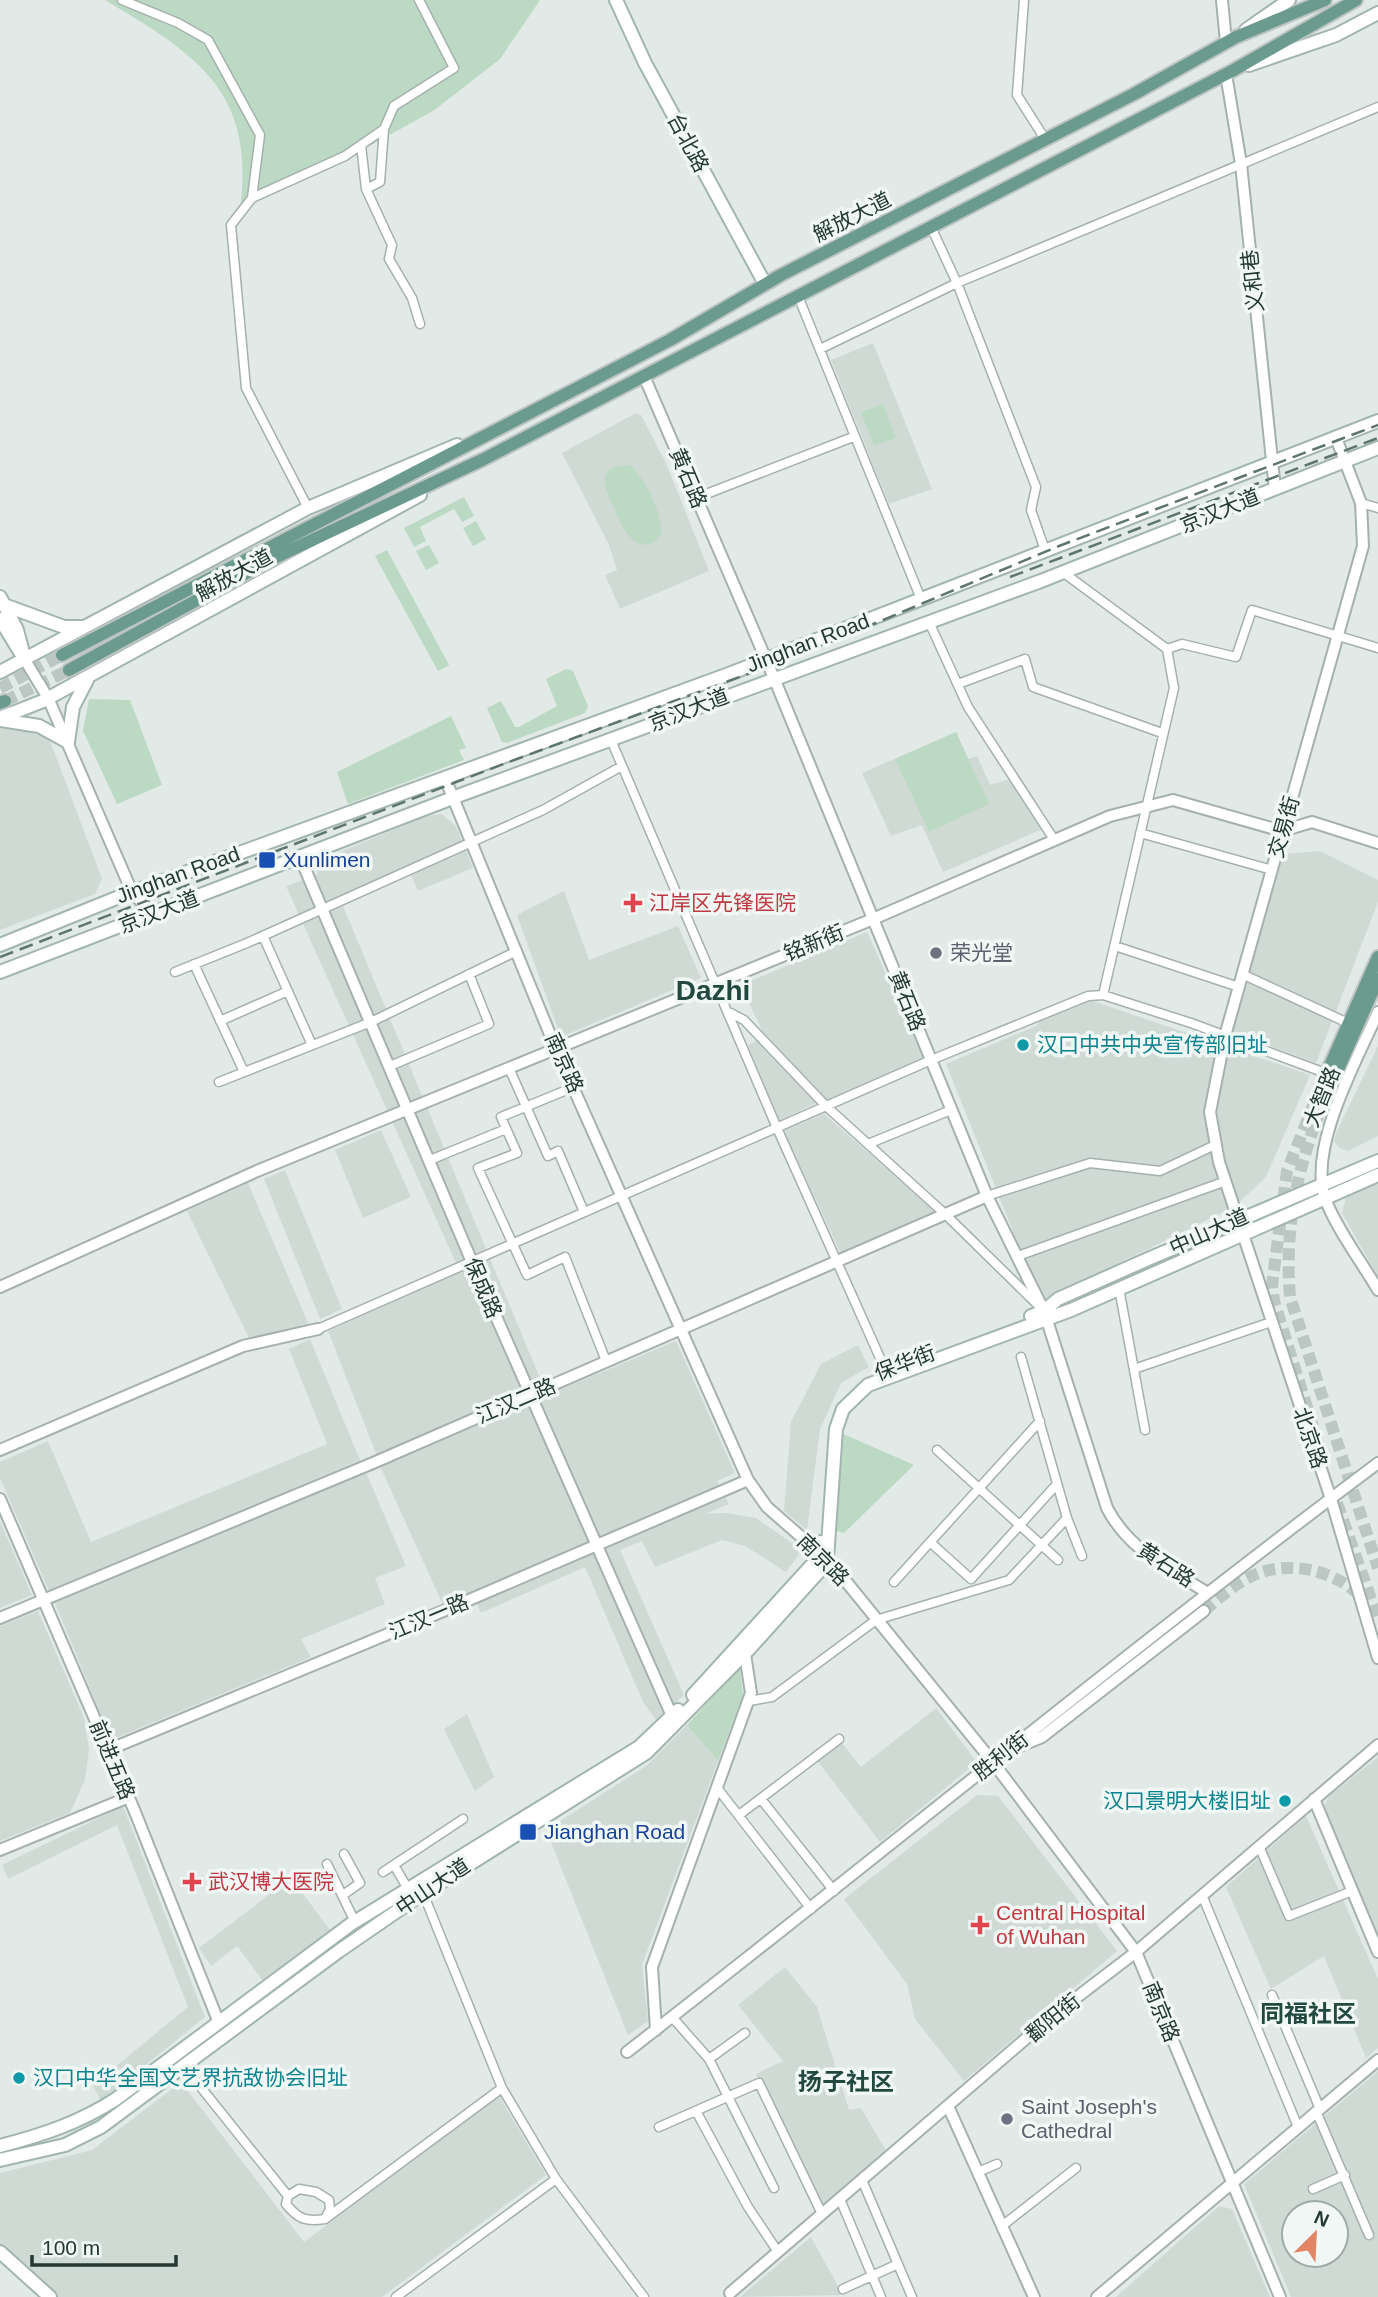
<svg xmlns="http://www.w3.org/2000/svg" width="1378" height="2297" font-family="Helvetica,'Noto Sans SC',sans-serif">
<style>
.built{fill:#d0dad5;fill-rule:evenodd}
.green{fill:#bcd9c4}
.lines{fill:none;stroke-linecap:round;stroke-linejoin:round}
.primary-tunnel{stroke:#bbc7c2;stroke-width:12;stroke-dasharray:12 6;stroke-linecap:butt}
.minor-casing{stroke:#a5b1ad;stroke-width:11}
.tertiary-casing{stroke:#a5b1ad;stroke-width:14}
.secondary-casing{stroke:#a2b5ae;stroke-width:16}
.primary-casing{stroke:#bdc4c2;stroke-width:16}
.minor{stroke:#fff;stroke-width:8}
.tertiary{stroke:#fff;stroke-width:10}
.secondary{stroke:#fff;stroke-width:12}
.primary{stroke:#6b9b8e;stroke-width:12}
.rail{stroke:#5e746e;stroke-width:2.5;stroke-dasharray:14 7;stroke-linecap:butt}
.transit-dot{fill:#1a4fb4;stroke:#f1f7f4;stroke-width:2.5}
.health-dot{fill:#e0444e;stroke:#f1f7f4;stroke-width:2.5}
.worship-dot{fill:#6b7280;stroke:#f1f7f4;stroke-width:2.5}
.culture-dot{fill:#0f9aa8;stroke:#f1f7f4;stroke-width:2.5}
.labels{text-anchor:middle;stroke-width:7;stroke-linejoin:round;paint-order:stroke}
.street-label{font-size:21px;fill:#243933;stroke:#f1f7f4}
.transit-label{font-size:21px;fill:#164399;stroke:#f1f7f4;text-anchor:start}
.health-label{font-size:21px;fill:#be3a42;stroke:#f1f7f4;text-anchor:start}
.worship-label{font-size:21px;fill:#5b616d;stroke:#f1f7f4;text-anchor:start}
.culture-label{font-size:21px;fill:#0d838f;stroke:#f1f7f4;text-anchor:start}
.quarter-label{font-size:24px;font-weight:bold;fill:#22493f;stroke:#f1f7f4}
.district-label{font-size:28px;font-weight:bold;fill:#22493f;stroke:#f1f7f4}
</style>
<rect width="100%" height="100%" fill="#e1eae6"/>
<path class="built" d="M873 343 932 489 889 504 831 360Z
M636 413 641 415 666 463 709 571 620 609 605 575 617 570 609 545 562 453Z
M9 726 49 738 102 879 95 894 0 930V729Z
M956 732 968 759 977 756 990 785 1010 779 1043 829 943 872 922 825 891 836 862 773Z
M442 814 456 826 473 868 418 891 409 870 341 901 547 1395 676 1341 735 1473 717 1481 729 1504 705 1514 727 1513 756 1518 802 1550 786 1572 745 1546 722 1540 655 1567 642 1541 620 1550 684 1695 656 1720 643 1702 585 1567 481 1613 471 1592 443 1605 380 1466 517 1406 514 1396 377 1456 328 1331 460 1272 286 886 318 874 313 863 427 816Z
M1320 851 1378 880V902L1316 1063 1232 1031 1283 854Z
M564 891 589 960 678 926 701 978 561 1037 517 915Z
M867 932 924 1059 827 1101 764 1035 741 985Z
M1087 999 1310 1075 1266 1177 1234 1207 1041 1301 946 1064 1036 1026 1041 1020Z
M758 1040 816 1103 779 1121 748 1045Z
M1378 1046V1136L1348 1151 1339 1148 1334 1141 1337 1131Z
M824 1114 935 1211 841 1254 784 1131Z
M381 1130 411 1197 363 1218 335 1150Z
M285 1170 342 1309 320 1319 264 1179Z
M248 1183 309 1325 249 1338 187 1211Z
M1378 1183V1277L1342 1213 1346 1198Z
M310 1339 360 1460 49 1591 0 1478V1462L48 1441 91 1542 327 1444 289 1349Z
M858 1345 869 1367 841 1383 820 1429 807 1530 784 1511 791 1422 821 1364Z
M365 1470 406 1566 375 1578 385 1604 301 1639 311 1657 111 1740 55 1603Z
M0 1521 32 1595 0 1608Z
M38 1611 84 1718 89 1749 85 1780 70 1813 0 1841V1626Z
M936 1708 977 1762 880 1842 815 1758 839 1739 861 1767Z
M467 1714 494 1777 475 1791 444 1729Z
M687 1725 718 1761 642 1965 648 2021 628 2035 546 1830 646 1766Z
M1378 1757V1937L1323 1809 1329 1796Z
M977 1795 998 1796 1117 1951 964 2081 915 2019 907 1984 844 1899Z
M123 1806 205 2017 101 2101 93 2085 188 2007 117 1825 8 1879 2 1865Z
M1306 1816 1378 1979V2048L1366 2058 1324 1956 1271 1989 1226 1887Z
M291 1878 330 1930 262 1980 237 1946 211 1966 199 1948Z
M785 1967 817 2007 849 2110 861 2108 888 2154 822 2206 756 2074 783 2061 738 2005Z
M1378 2071V2297H1291L1244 2184ZM1294 2213H1336V2255H1294Z
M181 2082 304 2242 499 2096 546 2175 382 2297H47L0 2252V2173L92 2150Z
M1219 2206 1232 2209 1270 2297H1116Z
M811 2237 843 2295 740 2297Z"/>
<path class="green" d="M105 0H540L500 59 433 111 351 156 240 208C256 90 195 54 105 0Z
M883 404 896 438 874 446 861 412Z
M630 465C647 480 660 511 662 533L653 543 641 545C625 537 620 522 613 506 602 483 597 466 630 465Z
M464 497 474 516 462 522 454 509 420 527 426 541 414 547 404 528Z
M476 521 486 539 473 546 463 528Z
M429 545 439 563 426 570 416 551Z
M387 550 449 665 438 671 375 556Z
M566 669 573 671 588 706 585 713 507 743 502 742 487 708 501 701 515 727H519L557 706 546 679Z
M89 699 130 700 162 785 117 804 83 731Z
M451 716 466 748 459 750 464 760 348 804 337 772Z
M956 732 989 804 929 832 895 759Z
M839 1432 914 1465 844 1533 830 1529Z
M740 1668 743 1695 718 1761 687 1725Z"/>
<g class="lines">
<path class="primary-tunnel" d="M0 688 62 655
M5 701 69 670
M1321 1086 1287 1171 1272 1285 1274 1301 1324 1462
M1328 1092C1299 1159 1284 1223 1290 1297L1378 1568
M1337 1503 1378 1619
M1204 1611C1218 1599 1232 1586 1248 1578 1284 1558 1337 1569 1364 1600"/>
<defs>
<path id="minor" d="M122 0 178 23 208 40 260 135 252 198 231 225 246 388 308 508
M419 0 454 68 394 106 384 129 380 182 366 189 392 245 389 259 412 298 420 324
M1024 0 1017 95 1045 139
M361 145 366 189
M252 198 345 156 384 129
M931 227 957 283 1036 487 1031 510 1045 550
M798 296 921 599
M820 349 957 283 1378 107
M696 498 853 437
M1361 503 1378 508
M1064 573 1167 649 1174 688 1103 995
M929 622 968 707 1053 838
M1167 649 1182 644 1236 657 1252 610 1378 648
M958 684 1025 659 1033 687 1162 733
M611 740 777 1128 885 1369
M1140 833 1272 870
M263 936 312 1045
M1115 946 1239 987
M194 964 244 1072
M175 972 247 943 543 810 622 766
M1242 974 1348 1023
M727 1011 744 1020 826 1106 945 1214 1042 1309
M220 1021 288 991
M390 1066 489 1024 469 974
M509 1068 548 1156 558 1151 584 1212
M219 1082 371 1022 517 951
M574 1087 501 1117 517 1153 478 1168 527 1275 565 1257 606 1361
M868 1144 951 1110
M430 1160 506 1129
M987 1196 1090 1163 1160 1171 1215 1145
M1018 1256 1226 1181
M1119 1288 1145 1430
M318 1329 931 1060 1088 996 1103 995 1191 1023 1320 1071
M1021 1357 1067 1518 1082 1556
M1134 1369 1271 1322
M937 1450 1058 1560
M930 1542 971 1579 1057 1484
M894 1582 1040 1421
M749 1701 772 1697 876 1620 1009 1580 1067 1518
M718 1789 811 1909
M761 1799 834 1891
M739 1815 839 1739
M1259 1846 1289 1916 1352 1891
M327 1864 355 1922
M394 1865 408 1889
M383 1872 463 1819
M423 1893 502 2088 556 2179 644 2297
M343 1895 360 1883 344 1854
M1202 1895 1298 2127
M1272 1995 1320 2109
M672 2017 709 2059 774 2188
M709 2059 745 2033
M183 2065 288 2196
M696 2111 748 2207 778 2252
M1316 2111 1369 2235
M659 2127 759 2083 822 2214
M978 2172 997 2164
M862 2180 912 2297
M299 2189 316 2192 329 2200 330 2209 325 2219C306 2222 298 2219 286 2204L288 2196Z
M1313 2189 1345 2175
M840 2199 881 2297
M325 2219 502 2088
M1002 2226 1076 2168
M843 2289 898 2264
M396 2297 556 2179"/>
<path id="tertiary" d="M1222 0 1226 42
M1226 74 1241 164 1275 489
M644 376 774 678 987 1196 1044 1311 1107 1508C1128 1549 1168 1568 1206 1592
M1336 438 1361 503 1363 546 1225 1036 1210 1112 1219 1162 1331 1499 1378 1658
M25 660 48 698 132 892 153 915
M445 778 556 1049 748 1480 767 1507 831 1563 992 1761 1136 1952 1280 2297
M300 857 472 1262 672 1716
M1378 1012C1357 1060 1306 1150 1326 1201 1338 1231 1361 1261 1378 1290
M0 1287 257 1171 873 919 1110 816 1173 800 1282 831 1312 822 1378 843
M0 1450 243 1346 318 1329
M0 1499 135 1812 219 2023
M0 1618 373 1463 987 1196
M1015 1748 1042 1737 1204 1611
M108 1750 441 1612 748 1480
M1314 1799 1378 1952
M0 1850 129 1797
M656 2030 652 1967 751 1693 745 1654 741 1652
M627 2052C878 1857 1123 1654 1378 1463
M948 2106 1034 2297
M730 2293 1051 2017 1136 1952 1378 1745
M1097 2297 1378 2060"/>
<path id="secondary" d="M616 0 645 63 765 284
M1246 30 1289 0
M1249 65 1336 35 1378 13
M0 597 17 630 25 660
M4 605 64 627H81
M0 619 20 652
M0 672 308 508 457 445
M0 718 43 701 420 495
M0 720 39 726 68 742 73 707 87 680
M0 945 119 897 729 674 1378 421
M0 972 463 794 1041 581 1378 448
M1031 1316 1044 1311 1058 1299 1148 1259 1378 1161
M693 1695 821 1555V1542
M0 2146C42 2135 79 2123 116 2099L351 1924 639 1747 678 1710
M0 2160 65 2145 101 2127 339 1951 419 1896 646 1753 750 1648 823 1567 827 1559 836 1429 843 1409 868 1385 1071 1310 1378 1175
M0 2252 50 2297"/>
<path id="primary" d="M62 655 670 340 781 275 1134 94 1236 37 1325 0
M69 670 272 559 484 459 931 227 1232 71 1356 0
M0 703 5 701
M1321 1086 1378 957
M1328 1092 1378 979"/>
</defs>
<use href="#minor" class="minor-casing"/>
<use href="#tertiary" class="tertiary-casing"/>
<use href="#secondary" class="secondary-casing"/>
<use href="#primary" class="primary-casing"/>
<use href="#minor" class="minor"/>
<use href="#tertiary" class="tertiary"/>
<use href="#secondary" class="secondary"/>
<use href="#primary" class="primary"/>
<path class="rail" d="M1010 577 1378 438
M0 957 506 763 802 654 1059 546 1378 425"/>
</g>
<g class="transit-dot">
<rect x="258" y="851" width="18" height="18" rx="3.5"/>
<rect x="519" y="1823" width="18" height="18" rx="3.5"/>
</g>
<g class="health-dot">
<path d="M629.5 892.5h7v7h7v7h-7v7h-7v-7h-7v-7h7z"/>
<path d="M188.5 1871.5h7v7h7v7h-7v7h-7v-7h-7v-7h7z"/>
<path d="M976.5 1914.5h7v7h7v7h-7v7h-7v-7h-7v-7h7z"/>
</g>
<g class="worship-dot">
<circle cx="936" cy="953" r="7"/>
<circle cx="1007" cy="2119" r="7"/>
</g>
<g class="culture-dot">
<circle cx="1023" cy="1045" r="7"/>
<circle cx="1285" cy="1801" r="7"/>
<circle cx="19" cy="2078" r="7"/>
</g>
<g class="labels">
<g class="street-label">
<text transform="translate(688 143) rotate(62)" y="7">台北路</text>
<text transform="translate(852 217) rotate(-27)" y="7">解放大道</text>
<text transform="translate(1253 281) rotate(-96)" y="7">义和巷</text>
<text transform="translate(688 478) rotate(67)" y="7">黄石路</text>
<text transform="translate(1220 511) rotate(-22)" y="7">京汉大道</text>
<text transform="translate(234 575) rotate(-29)" y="7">解放大道</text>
<text transform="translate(808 643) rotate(-21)" y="7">Jinghan Road</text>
<text transform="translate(689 710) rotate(-21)" y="7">京汉大道</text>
<text transform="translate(1284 827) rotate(-74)" y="7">交易街</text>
<text transform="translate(178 875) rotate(-20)" y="7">Jinghan Road</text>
<text transform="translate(159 912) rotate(-21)" y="7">京汉大道</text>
<text transform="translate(814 943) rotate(-22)" y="7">铭新街</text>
<text transform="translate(907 1001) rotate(68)" y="7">黄石路</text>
<text transform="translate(564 1063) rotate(66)" y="7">南京路</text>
<text transform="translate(1322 1097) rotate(-68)" y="7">大智路</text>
<text transform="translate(1209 1232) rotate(-24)" y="7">中山大道</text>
<text transform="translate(483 1288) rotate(67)" y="7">保成路</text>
<text transform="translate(905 1363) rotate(-21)" y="7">保华街</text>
<text transform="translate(516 1401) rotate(-23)" y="7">江汉二路</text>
<text transform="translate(1310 1438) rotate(71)" y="7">北京路</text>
<text transform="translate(823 1560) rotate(45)" y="7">南京路</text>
<text transform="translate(1166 1565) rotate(33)" y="7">黄石路</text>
<text transform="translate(429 1617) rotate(-23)" y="7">江汉一路</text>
<text transform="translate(1001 1756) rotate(-38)" y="7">胜利街</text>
<text transform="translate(112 1760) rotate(67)" y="7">前进五路</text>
<text transform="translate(433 1887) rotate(-34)" y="7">中山大道</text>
<text transform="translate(1161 2012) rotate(68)" y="7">南京路</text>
<text transform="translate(1053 2018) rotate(-39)" y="7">鄱阳街</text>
</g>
<g class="transit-label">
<text x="283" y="867">Xunlimen</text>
<text x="544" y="1839">Jianghan Road</text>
</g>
<g class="health-label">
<text x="649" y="910">江岸区先锋医院</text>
<text x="208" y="1889">武汉博大医院</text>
<text x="996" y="1920">Central Hospital<tspan x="996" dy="24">of Wuhan</tspan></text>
</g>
<g class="worship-label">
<text x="950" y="960">荣光堂</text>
<text x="1021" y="2114">Saint Joseph's<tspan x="1021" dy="24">Cathedral</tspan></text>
</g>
<g class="culture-label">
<text x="1037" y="1052">汉口中共中央宣传部旧址</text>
<text x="1271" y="1808" text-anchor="end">汉口景明大楼旧址</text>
<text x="33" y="2085">汉口中华全国文艺界抗敌协会旧址</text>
</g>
<g class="quarter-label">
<text x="1308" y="2022">同福社区</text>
<text x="846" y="2090">扬子社区</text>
</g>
<g class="district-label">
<text x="713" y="1000">Dazhi</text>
</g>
</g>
<g transform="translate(1315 2234) rotate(24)"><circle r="33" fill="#f1f7f4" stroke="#9faba7" stroke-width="2"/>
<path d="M0-5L12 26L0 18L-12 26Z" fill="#e28567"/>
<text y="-10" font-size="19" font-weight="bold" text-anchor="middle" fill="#243933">N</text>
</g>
<path d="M32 2255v10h144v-10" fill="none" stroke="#243933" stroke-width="3.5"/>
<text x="42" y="2255" font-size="21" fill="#243933" stroke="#f1f7f4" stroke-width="5" paint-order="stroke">100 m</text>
</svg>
